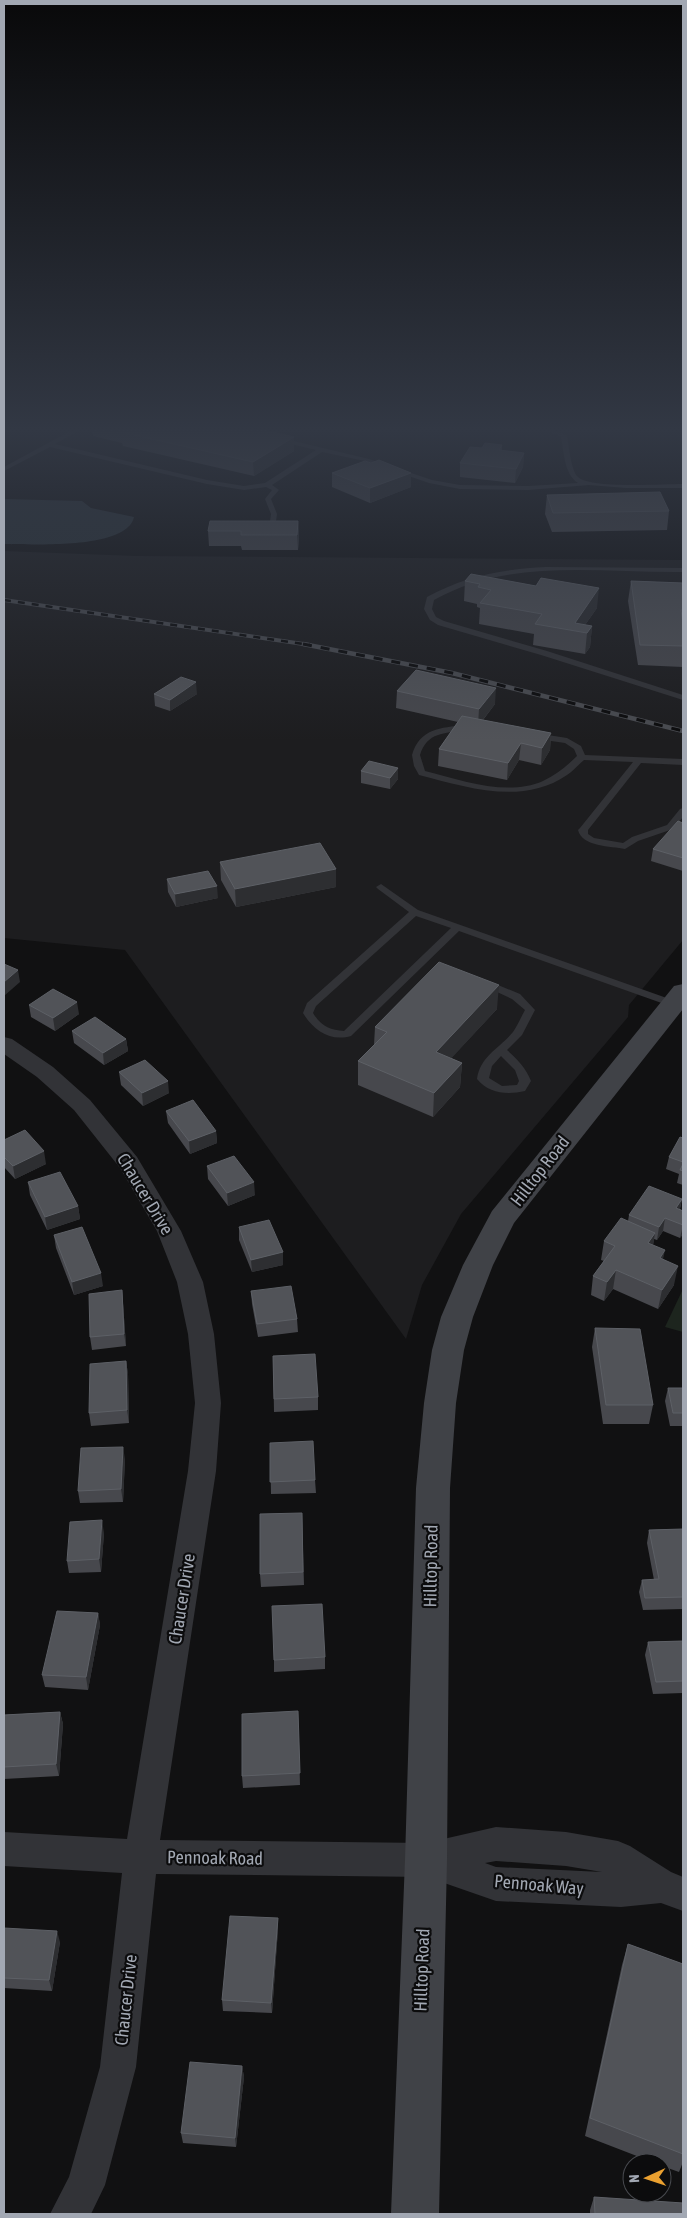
<svg xmlns="http://www.w3.org/2000/svg" width="687" height="2218" font-family="'Asap Condensed',sans-serif">
<style>
.built{fill:#1d1d1f}
.green{fill:#1d251e}
.water{fill:#2b343a}
.lines{fill:none;stroke-linecap:round;stroke-linejoin:round}
.service{fill:#323337;fill-rule:evenodd}
.minor{fill:#323337;fill-rule:evenodd}
.secondary{fill:#404247;fill-rule:evenodd}
.rail-far1-casing{stroke:#494b50;stroke-width:4}
.rail-casing{stroke:#494b50;stroke-width:4.5}
.rail-far1{stroke:#0c0c0d;stroke-width:2.5;stroke-dasharray:7;stroke-linecap:butt}
.rail{stroke:#0c0c0d;stroke-width:3;stroke-dasharray:9;stroke-linecap:butt}
.wall{fill:#47484d}
.shaded-wall{fill:#2d2e31}
.building{fill:#515358;stroke:#5d6066}
.labels{text-anchor:middle;stroke-width:4.5;stroke-linejoin:round;paint-order:stroke}
.near-street-label{font-size:18px;fill:#a2a8b3;stroke:#0c0c0d}
</style>
<rect width="100%" height="100%" fill="#111112"/>
<path class="built" d="M4 551 137 556 683 560V940L629 1005 628 1017 461 1214 422 1285 406 1339 125 950 4 938Z"/>
<path class="green" d="M683 1289V1332L665 1327Z"/>
<path class="water" d="M4 499 82 501 91 508 134 517C127 550 31 544 4 544Z"/>
<g class="lines">
<path class="service" d="M72 430H80L55 444 207 480 244 486 265 483 316 450 279 441V439L281 438 369 459 432 480 460 485 528 486 578 483C564 474 564 452 561 437L546 430H555L567 436C569 446 571 471 578 477 591 489 663 484 683 484V488H626L589 485 528 490 460 489 429 483 365 461 322 452 272 485 279 490 271 499 277 514 275 529 272 531 269 529 271 514 265 499 272 490 266 487 244 490 207 484 50 447 4 471V467Z
M546 567 683 568V572C599 573 510 557 434 600L432 609 436 617 444 621 547 651 683 695V700L541 655 438 625 430 620 424 609 427 597C465 576 503 569 546 567Z
M464 725H483L567 738 581 746 585 755 683 759V765L641 763 588 830V834L594 838 623 843 632 837 667 825 680 809 683 808V817L673 829 638 841 625 849C611 846 582 847 578 830L580 828 633 762 584 760C578 765 573 771 567 775 522 806 466 787 419 775L414 766 412 755C420 728 441 728 464 725ZM464 731H483L565 743 574 749 577 756C567 766 556 775 543 781 507 797 461 780 425 771L420 755C427 732 445 733 464 731Z
M381 884 418 910 678 1002 679 1004 674 1007 670 1006 459 931 351 1036C330 1042 313 1030 303 1013L307 1003 409 912 378 889 376 887ZM416 916 451 928 344 1031C330 1030 321 1026 313 1013L316 1006Z
M486 980 520 994 535 1010 522 1035 507 1050C517 1059 526 1068 531 1081L525 1091C508 1095 489 1094 477 1079 480 1056 500 1048 513 1032 518 1025 521 1017 525 1010L512 999 482 985 481 983 482 981ZM501 1056 515 1070 519 1081 517 1085 502 1086 489 1078 492 1066Z"/>
<path class="minor" d="M4 1037 12 1039 53 1067 90 1100 137 1157 181 1231 203 1282 214 1334 221 1403 216 1471 160 1840 426 1843 496 1827 566 1832 618 1841 630 1846 671 1872 683 1877V1911L661 1903 621 1907 496 1901 427 1877 156 1874 136 2067 105 2185 91 2214H50L69 2177 100 2067 122 1873 4 1866V1832L127 1839 188 1471 195 1403 188 1334 177 1282 157 1231 120 1168 74 1110 37 1077 4 1054ZM496 1861 566 1866 602 1872 496 1867 485 1863Z"/>
<path class="secondary" d="M683 984V1009L514 1223 493 1265 473 1317 464 1350 456 1403 450 1488 447 1860 439 2214H391L405 1860 416 1488 424 1403 432 1350 441 1317 463 1265 492 1211 674 986Z"/>
<defs>
<path id="rail-far1" d="M4 600 310 645"/>
<path id="rail" d="M303 644 452 673 683 731"/>
</defs>
<use href="#rail-far1" class="rail-far1-casing"/>
<use href="#rail" class="rail-casing"/>
<use href="#rail-far1" class="rail-far1"/>
<use href="#rail" class="rail"/>
</g>
<path class="wall" d="M92 430H265L294 451 254 476 123 446 122 443 93 436Z
M502 445V451L524 453 523 467 515 483 460 477V463L482 448Z
M371 463 411 487 370 503 332 487V473Z
M547 495 669 511 667 530 552 532 545 514Z
M298 521 299 536 298 550H242L241 546H209L208 531Z
M465 581 536 586 597 608 585 625 592 626 590 647 585 654 533 645 534 634 479 624 480 608 477 607V604L464 601Z
M631 581 683 583V667L638 665 628 601Z
M397 691 495 704 483 720 551 733 550 750 541 765 519 760 507 780 438 766 439 749 458 722 396 708Z
M154 694H197L170 711 155 706Z
M398 768V779L390 789 361 783V771Z
M683 823V871L651 861 653 849Z
M220 862 336 887 236 907 221 880Z
M167 879 218 898 176 907 168 892Z
M29 1005 79 1014 55 1031 31 1017Z
M497 1009 451 1058 462 1063 460 1087 433 1117 358 1085V1061L374 1045 375 1027Z
M72 1031 126 1039 128 1051 104 1065 74 1043Z
M119 1072 169 1093 143 1106 121 1085Z
M166 1111 216 1131 217 1143 190 1154 168 1123Z
M683 1138V1185L677 1183 679 1174 666 1169 669 1157Z
M4 1140 46 1164 15 1179 4 1167Z
M207 1166 255 1195 228 1206 208 1179Z
M28 1182 78 1206 80 1219 47 1230 30 1195Z
M682 1199 680 1209 683 1211V1234L680 1238 663 1231 657 1240 654 1239 653 1245 663 1259 674 1285 658 1309 613 1289 604 1301 591 1295 593 1276 604 1261 601 1260 604 1241 628 1221 629 1215Z
M239 1227 283 1252V1265L252 1272 239 1240Z
M54 1235 103 1286 74 1295 56 1248Z
M122 1290 123 1303 126 1346 92 1350 90 1337Z
M251 1291 297 1319 298 1332 258 1337 252 1304Z
M595 1328 653 1405 649 1424H603L592 1347Z
M273 1356 318 1397V1410L274 1412Z
M126 1361 128 1374 129 1423 91 1426 89 1413Z
M668 1388H683V1426H670L665 1401Z
M270 1443 315 1480 316 1493 271 1494Z
M125 1459 123 1502 80 1503 78 1491Z
M302 1513 304 1585 261 1587 260 1574Z
M683 1529V1609L643 1610 639 1592 642 1580H654L647 1543 649 1530Z
M104 1533 101 1572 69 1573 67 1561Z
M98 1613 100 1625 88 1690 45 1687 42 1675Z
M683 1641V1693L653 1694 645 1655 648 1642Z
M325 1657V1669L274 1672V1660Z
M298 1711 300 1785 243 1788 242 1776Z
M60 1712 63 1724 59 1776 4 1779V1715Z
M278 1918V1929L272 2013 223 2011 222 2000Z
M4 1928 60 1942 52 1991 4 1988Z
M628 1944 683 1964V2162L679 2172 662 2166V2163H655L585 2136 622 1965Z
M242 2066 244 2077 236 2147 183 2143 181 2133Z
M594 2197 683 2214H590V2210Z"/>
<path class="shaded-wall" d="M294 437V451L254 476 253 462Z
M524 453 523 467 515 483 516 469Z
M411 473V487L370 503V488Z
M298 521 299 536 298 550 297 535Z
M599 588 597 608 580 632 575 623Z
M592 626 590 647 585 654 587 633Z
M196 682 197 694 170 711V700Z
M496 688 495 704 478 726 479 709Z
M551 733 550 750 541 765 542 748Z
M521 743 519 760 507 780 508 763Z
M398 768V779L390 789V778Z
M336 869V887L236 907 235 889Z
M217 886 218 898 176 907 175 894Z
M18 970 20 982 4 996V982Z
M499 985 497 1009 435 1076 436 1052Z
M77 1002 79 1014 55 1031 53 1018Z
M126 1039 128 1051 104 1065 103 1053Z
M462 1063 460 1087 433 1117 434 1093Z
M168 1081 169 1093 143 1106 142 1093Z
M216 1131 217 1143 190 1154 189 1141Z
M44 1151 46 1164 15 1179 13 1166Z
M254 1182 255 1195 228 1206 227 1193Z
M682 1199 679 1212 676 1208Z
M78 1206 80 1219 47 1230 45 1217Z
M665 1218 663 1231 657 1240 659 1227Z
M683 1225V1234L680 1238Z
M655 1233 652 1252 648 1243Z
M665 1250 661 1269 660 1258Z
M283 1252V1265L252 1272 251 1260Z
M678 1266 674 1285 658 1309 662 1290Z
M616 1270 613 1289 604 1301 607 1282Z
M101 1273 103 1286 74 1295 72 1282Z
M122 1290 123 1303 126 1346 124 1334Z
M126 1361 128 1374 129 1423 127 1410Z
M123 1447 125 1459 123 1502 121 1489Z
M102 1520 104 1533 101 1572 99 1559Z
M98 1613 100 1625 88 1690 86 1677Z
M60 1712 63 1724 59 1776 56 1764Z
M278 1918V1929L272 2013 271 2003Z
M57 1931 60 1942 52 1991 49 1980Z
M242 2066 244 2077 236 2147 235 2138Z"/>
<path class="building" d="M124 430H265L294 437 253 462 121 432Z
M485 443 502 445 499 450 524 453 516 469 460 463 470 447 482 448Z
M379 460 411 473 370 488 332 473 365 461 371 463Z
M660 492 669 511 553 513 547 495Z
M210 521H298L297 535H241V531H208Z
M471 574 536 586 541 578 599 588 575 623 592 626 587 633 535 624 542 614 480 603 491 590 478 587 480 584 465 581Z
M631 581 683 583V610H681L683 624V646L640 645Z
M416 670 496 688 479 709 397 691Z
M181 677 196 682 170 700 154 694Z
M462 716 551 733 542 748 521 743 508 763 439 749Z
M369 761 398 768 390 778 361 771Z
M678 821 683 823V858L653 849Z
M320 843 336 869 235 889 220 862Z
M208 871 217 886 175 894 167 879Z
M439 962 499 985 436 1052 462 1063 434 1093 358 1061 387 1032 375 1027Z
M4 964 18 970 4 982Z
M53 989 77 1002 53 1018 29 1005Z
M95 1017 126 1039 103 1053 72 1031Z
M145 1060 168 1081 142 1093 119 1072Z
M193 1100 216 1131 189 1141 166 1111Z
M25 1130 44 1151 13 1166 4 1157V1140Z
M680 1137 683 1138V1162L669 1157Z
M234 1156 254 1182 227 1193 207 1166Z
M683 1164V1171L680 1170Z
M60 1172 78 1206 45 1217 28 1182Z
M649 1186 682 1199 676 1208 683 1211V1225L665 1218 659 1227 629 1215Z
M621 1218 655 1233 648 1243 665 1250 660 1258 678 1266 662 1290 616 1270 607 1282 593 1276 615 1246 604 1241Z
M269 1220 283 1252 251 1260 239 1227Z
M82 1227 101 1273 72 1282 54 1235Z
M291 1286 297 1319 257 1324 251 1291Z
M122 1290 124 1334 90 1337 89 1294Z
M595 1328 640 1329 653 1405H606Z
M315 1354 318 1397 274 1399 273 1356Z
M126 1361 127 1410 89 1413 90 1364Z
M668 1388H683V1413H673Z
M313 1441 315 1480 270 1482V1443Z
M123 1447 121 1489 78 1491 81 1448Z
M302 1513 303 1572 260 1574V1514Z
M102 1520 99 1559 67 1561 70 1522Z
M683 1529V1597L645 1598 642 1580 659 1579 649 1530Z
M322 1604 325 1657 274 1660 272 1606Z
M57 1611 98 1613 86 1677 42 1675Z
M683 1641V1681L656 1682 648 1642Z
M298 1711 300 1773 242 1776V1714Z
M60 1712 56 1764 4 1767V1715Z
M230 1916 278 1918 271 2003 222 2000Z
M4 1928 57 1931 49 1980 4 1978Z
M628 1944 683 1964V2154L590 2118Z
M190 2062 242 2066 235 2138 181 2133Z
M594 2197 683 2203V2214H595Z"/>
<linearGradient id="sky" x2="0" y2="1"><stop stop-color="#09090a"/><stop offset="0.58" stop-color="#323844"/><stop offset="1" stop-color="#323844" stop-opacity="0"/></linearGradient>
<rect width="687" height="741" fill="url(#sky)"/>
<g class="labels">
<g class="near-street-label">
<text transform="translate(540 1171) rotate(-52)" y="6">Hilltop Road</text>
<text transform="translate(145 1194) rotate(59)" y="6">Chaucer Drive</text>
<text transform="translate(431 1566) rotate(-89)" y="6">Hilltop Road</text>
<text transform="translate(182 1599) rotate(-81)" y="6">Chaucer Drive</text>
<text transform="translate(215 1858) rotate(1)" y="6">Pennoak Road</text>
<text transform="translate(539 1885) rotate(5)" y="6">Pennoak Way</text>
<text transform="translate(422 1970) rotate(-88)" y="6">Hilltop Road</text>
<text transform="translate(126 2000) rotate(-84)" y="6">Chaucer Drive</text>
</g>
</g>
<rect width="687" height="2218" fill="none" stroke="#a2a8b3" stroke-width="10"/>
<g transform="translate(647 2178) rotate(267)"><circle r="24" fill="#0c0c0d" stroke="#484a4f"/>
<path d="M0-4L9 19L0 12L-9 19Z" fill="#eba130"/>
<text y="-8" font-size="14" font-weight="bold" text-anchor="middle" fill="#a2a8b3">N</text>
</g>
</svg>
